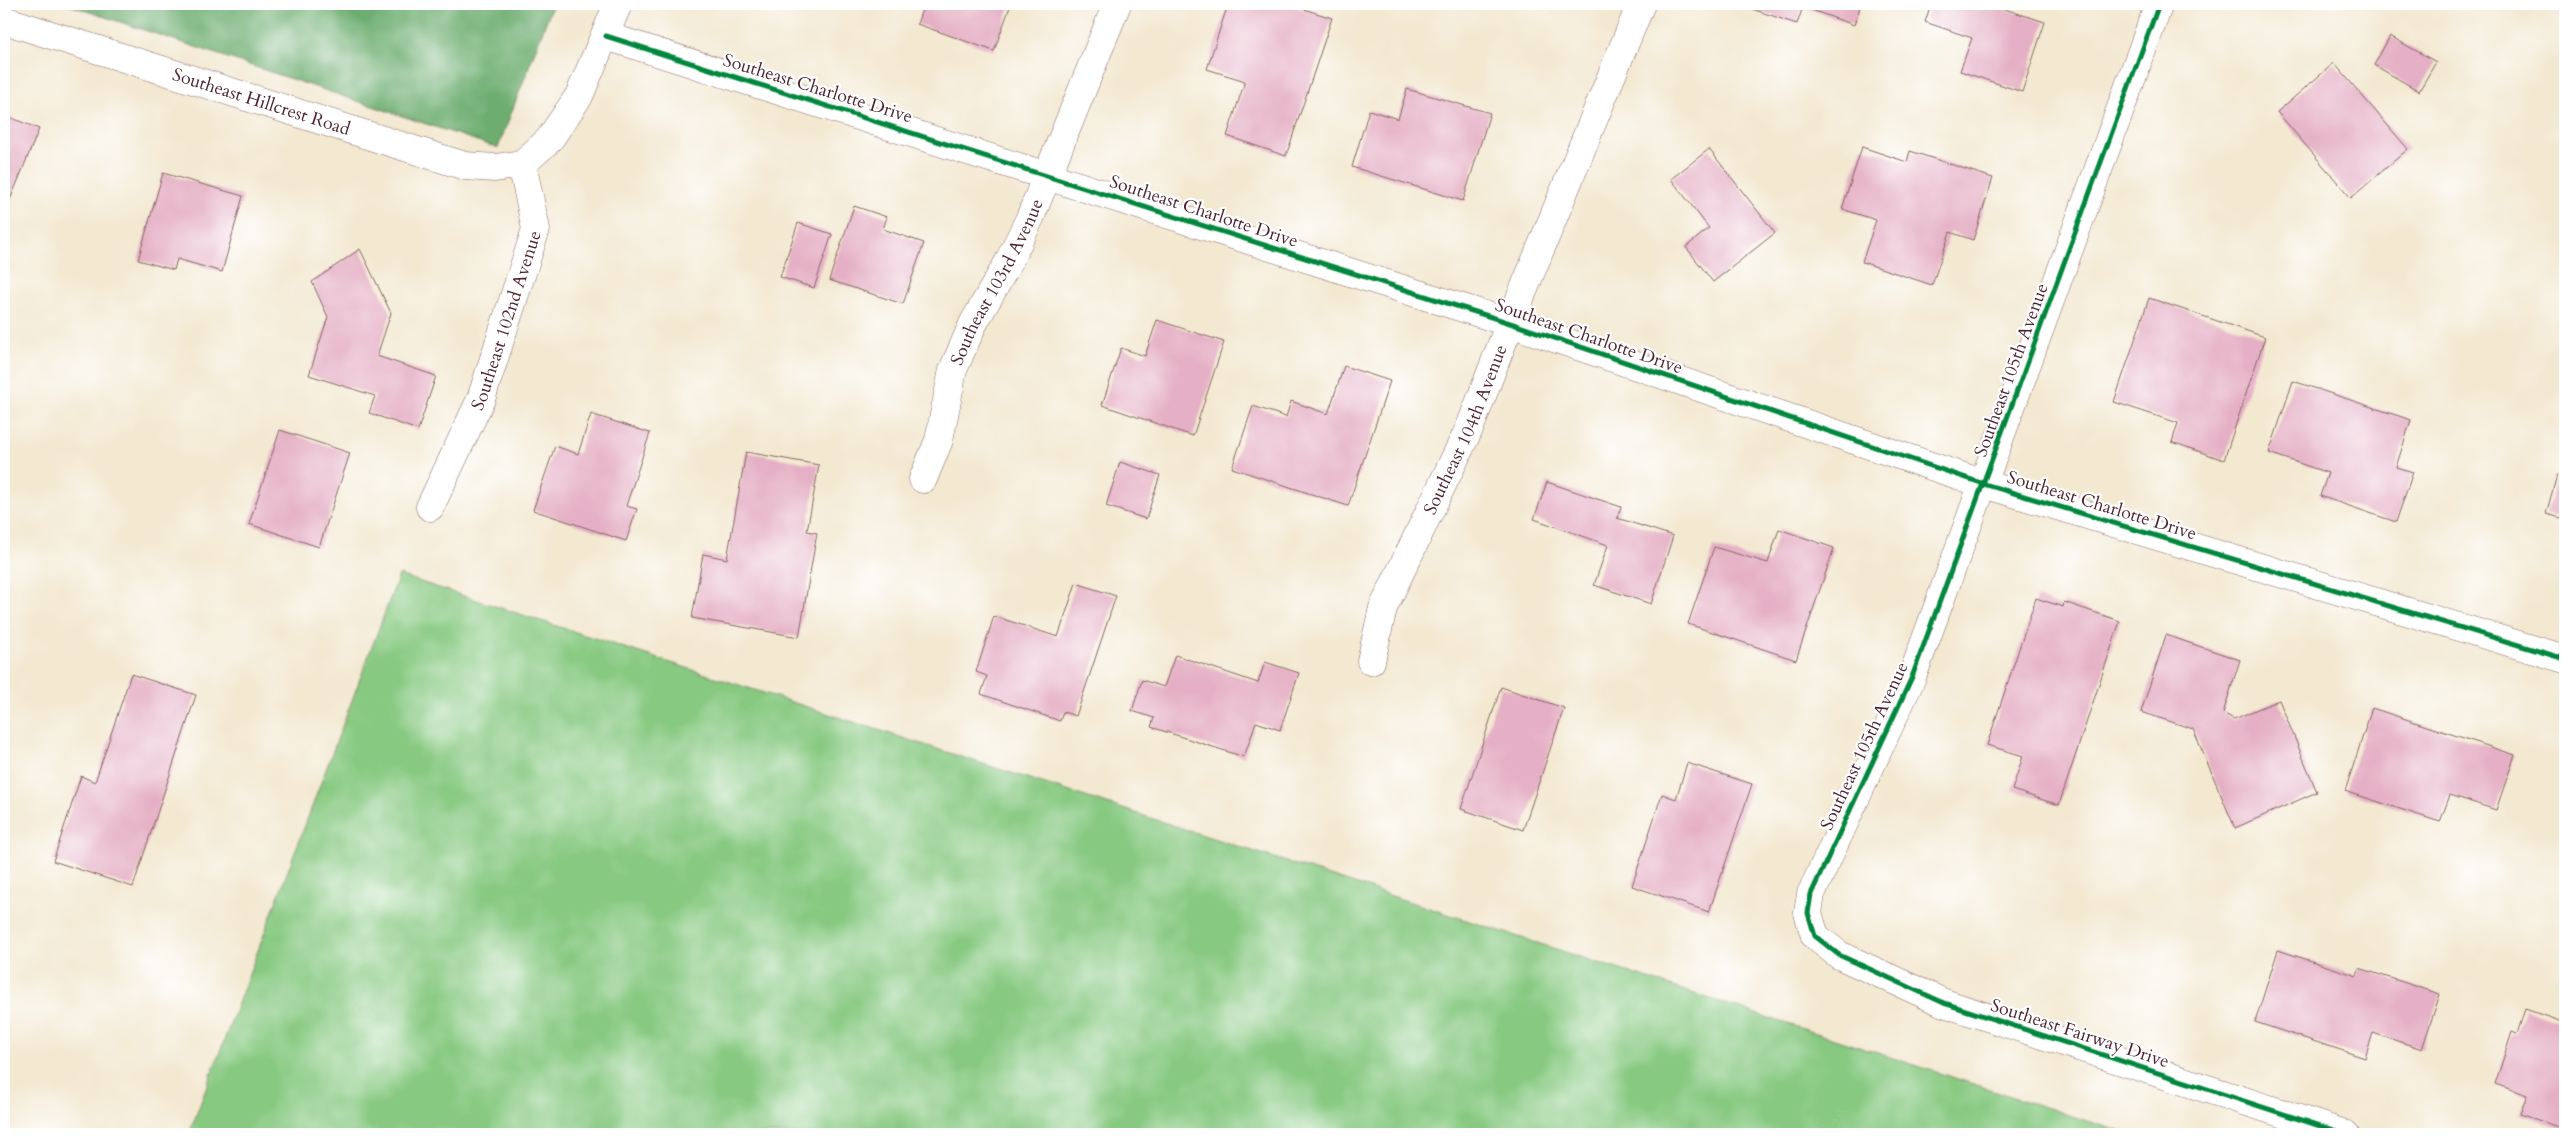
<svg xmlns="http://www.w3.org/2000/svg" width="2569" height="1138" font-family="Cardo,serif">
<style>
.green{fill:#87c981;stroke:#687456}
.forest{fill:#6dad6f;stroke:#5c664d}
.building{fill:#e5b0c5}
.lines{fill:none;stroke-linecap:round;stroke-linejoin:round}
.minor-casing{stroke:#856565;stroke-width:29}
.minor{stroke:#fff;stroke-width:28}
.cycleway-casing{stroke:#fff;stroke-width:8}
.cycleway{stroke:#00873e;stroke-width:5}
.labels{text-anchor:middle;stroke-width:4.5;stroke-linejoin:round;paint-order:stroke}
.street-label{font-size:18px;fill:#4a1f2b;stroke:#fff}
</style>
<rect width="100%" height="100%" fill="#fff"/>
<filter id="ink" filterUnits="userSpaceOnUse"><feTurbulence type="fractalNoise" baseFrequency=".02" numOctaves="2"/><feDisplacementMap in="SourceGraphic" scale="10" xChannelSelector="R" yChannelSelector="G"/><feConvolveMatrix kernelMatrix="1 2 1 2 8 2 1 2 1" color-interpolation-filters="sRGB"/></filter>
<filter id="wash" filterUnits="userSpaceOnUse"><feTurbulence type="fractalNoise" baseFrequency=".0096" numOctaves="4" result="noise"/><feDisplacementMap in="SourceGraphic" scale="20" xChannelSelector="R" yChannelSelector="G"/><feGaussianBlur stdDeviation="1.12" result="paint"/><feColorMatrix in="noise" values="0 0 0 0 0 0 0 0 0 0 0 0 0 0 0 0 0 1.4 0 .05"/><feComposite in="paint" operator="in"/></filter>
<g filter="url(#wash)">
<rect width="100%" height="100%" fill="#f3e8d0"/>
<path class="green" d="M399 575 2128 1134H189Z"/>
<path class="forest" d="M66 4H553L498 148Z"/>
<g id="blocks">
<path class="building" d="M924 4H1011L994 51 917 24Z
M1228 4H1288L1332 18 1286 156 1227 136 1245 81 1207 69Z
M1741 4H1861L1854 25 1803 7 1797 24 1740 5Z
M1931 4H1999L1998 7 2045 22 2022 92 1960 71 1972 38 1925 22Z
M2390 36 2436 62 2419 91 2374 65Z
M2334 63 2408 149 2351 198 2277 112Z
M1407 89 1490 113 1463 201 1352 167 1369 110 1398 119Z
M4 115 39 129 8 205 4 203Z
M1862 147 1907 162 1910 151 1993 178 1973 240 1950 232 1932 285 1862 262 1876 220 1842 209Z
M1709 149 1775 233 1713 282 1686 247 1709 228 1671 179Z
M163 173 243 196 222 272 177 259 174 270 138 260Z
M854 206 887 217 883 229 924 243 903 304 829 280Z
M798 223 832 234 814 288 780 277Z
M360 249 391 313 377 356 436 376 418 430 369 413 375 396 309 375 328 317 312 282Z
M2149 298 2265 337 2224 460 2172 442 2178 423 2114 402Z
M1157 320 1224 342 1193 436 1102 405 1121 348 1145 356Z
M1344 366 1390 381 1348 506 1232 468 1253 406 1286 417 1291 401 1328 414Z
M2293 381 2411 420 2396 467 2413 472 2396 522 2320 496 2328 473 2269 453Z
M591 414 650 433 626 506 637 509 626 541 533 510 555 446 578 454Z
M280 430 350 453 319 547 249 524Z
M746 452 819 465 807 531 817 533 799 637 692 618 703 554 727 559Z
M1120 462 1160 475 1146 519 1106 506Z
M2557 475 2565 477V519L2546 514Z
M1547 482 1621 507 1617 518 1673 536 1651 604 1594 585 1608 545 1534 519Z
M1779 529 1834 548 1796 660 1688 624 1714 547 1768 563Z
M1076 583 1116 596 1076 716 1063 712 1060 721 981 694 987 676 976 672 994 616 1058 637Z
M2036 598 2063 607 2064 602 2120 621 2059 805 2012 790 2023 756 1987 745Z
M2166 635 2240 660 2223 713 2234 719 2279 700 2317 792 2235 828 2193 729 2141 712Z
M1175 655 1258 683 1265 662 1299 673 1280 730 1256 722 1244 757 1151 727 1154 718 1132 711 1142 680 1164 687Z
M131 674 196 695 133 887 53 861 81 776 95 782Z
M1501 687 1564 708 1523 830 1461 809Z
M2372 708 2515 755 2496 810 2450 795 2440 822 2345 791Z
M1687 763 1752 784 1709 912 1632 886 1662 794 1676 799Z
M2278 950 2357 976 2359 968 2440 994 2422 1049 2373 1033 2365 1058 2255 1022Z
M2525 1009 2565 1023V1129L2520 1114 2527 1095 2495 1084 2512 1032 2517 1034Z"/>
</g>
</g>
<g filter="url(#ink)">
<use href="#blocks" fill-opacity="0" stroke="#856565" stroke-width="1"/>
<g class="lines">
<defs>
<g id="minor">
<path d="M2159 4 1912 677 1811 894 1808 913 1815 936 1839 955 1944 1003 2345 1134"/>
<path id="s1" d="M4 20 465 166 495 168 522 164"/>
<path d="M606 36 1510 323 1984 484 2565 659"/>
<path id="s2" d="M923 479 939 440 953 370 973 324 1008 263 1030 218 1117 4"/>
<path id="s3" d="M430 507 481 399 536 229 522 164 549 140 579 96 618 4"/>
<path id="s4" d="M1371 661 1383 608 1470 427 1510 323 1641 4"/>
</g>
</defs>
<use href="#minor" class="minor-casing"/>
<use href="#minor" class="minor"/>
<defs>
<path id="cycleway" d="M2159 4 1912 677 1811 894 1808 913 1815 936 1839 955 1944 1003 2345 1134
M606 36 1510 323 1984 484 2565 659"/>
</defs>
<use href="#cycleway" class="cycleway-casing"/>
<use href="#cycleway" class="cycleway"/>
</g>
</g>
<g class="labels">
<g class="street-label">
<text transform="translate(818 88) rotate(17)" y="6">Southeast Charlotte Drive</text>
<text dy="6" stroke="none"><textPath href="#s1" startOffset="270">Southeast Hillcrest Road</textPath></text>
<text transform="translate(1204 211) rotate(18)" y="6">Southeast Charlotte Drive</text>
<text dy="6" stroke="none"><textPath href="#s2" startOffset="212">Southeast 103rd Avenue</textPath></text>
<text dy="6" stroke="none"><textPath href="#s3" startOffset="202">Southeast 102nd Avenue</textPath></text>
<text transform="translate(1589 336) rotate(19)" y="6">Southeast Charlotte Drive</text>
<text transform="translate(2011 370) rotate(-70)" y="6">Southeast 105th Avenue</text>
<text dy="6" stroke="none"><textPath href="#s4" startOffset="251">Southeast 104th Avenue</textPath></text>
<text transform="translate(2102 505) rotate(17)" y="6">Southeast Charlotte Drive</text>
<text transform="translate(1864 746) rotate(-65)" y="6">Southeast 105th Avenue</text>
<text transform="translate(2080 1033) rotate(18)" y="6">Southeast Fairway Drive</text>
</g>
</g>
<rect width="2569" height="1138" fill="none" stroke="#fff" stroke-width="20"/>
</svg>
